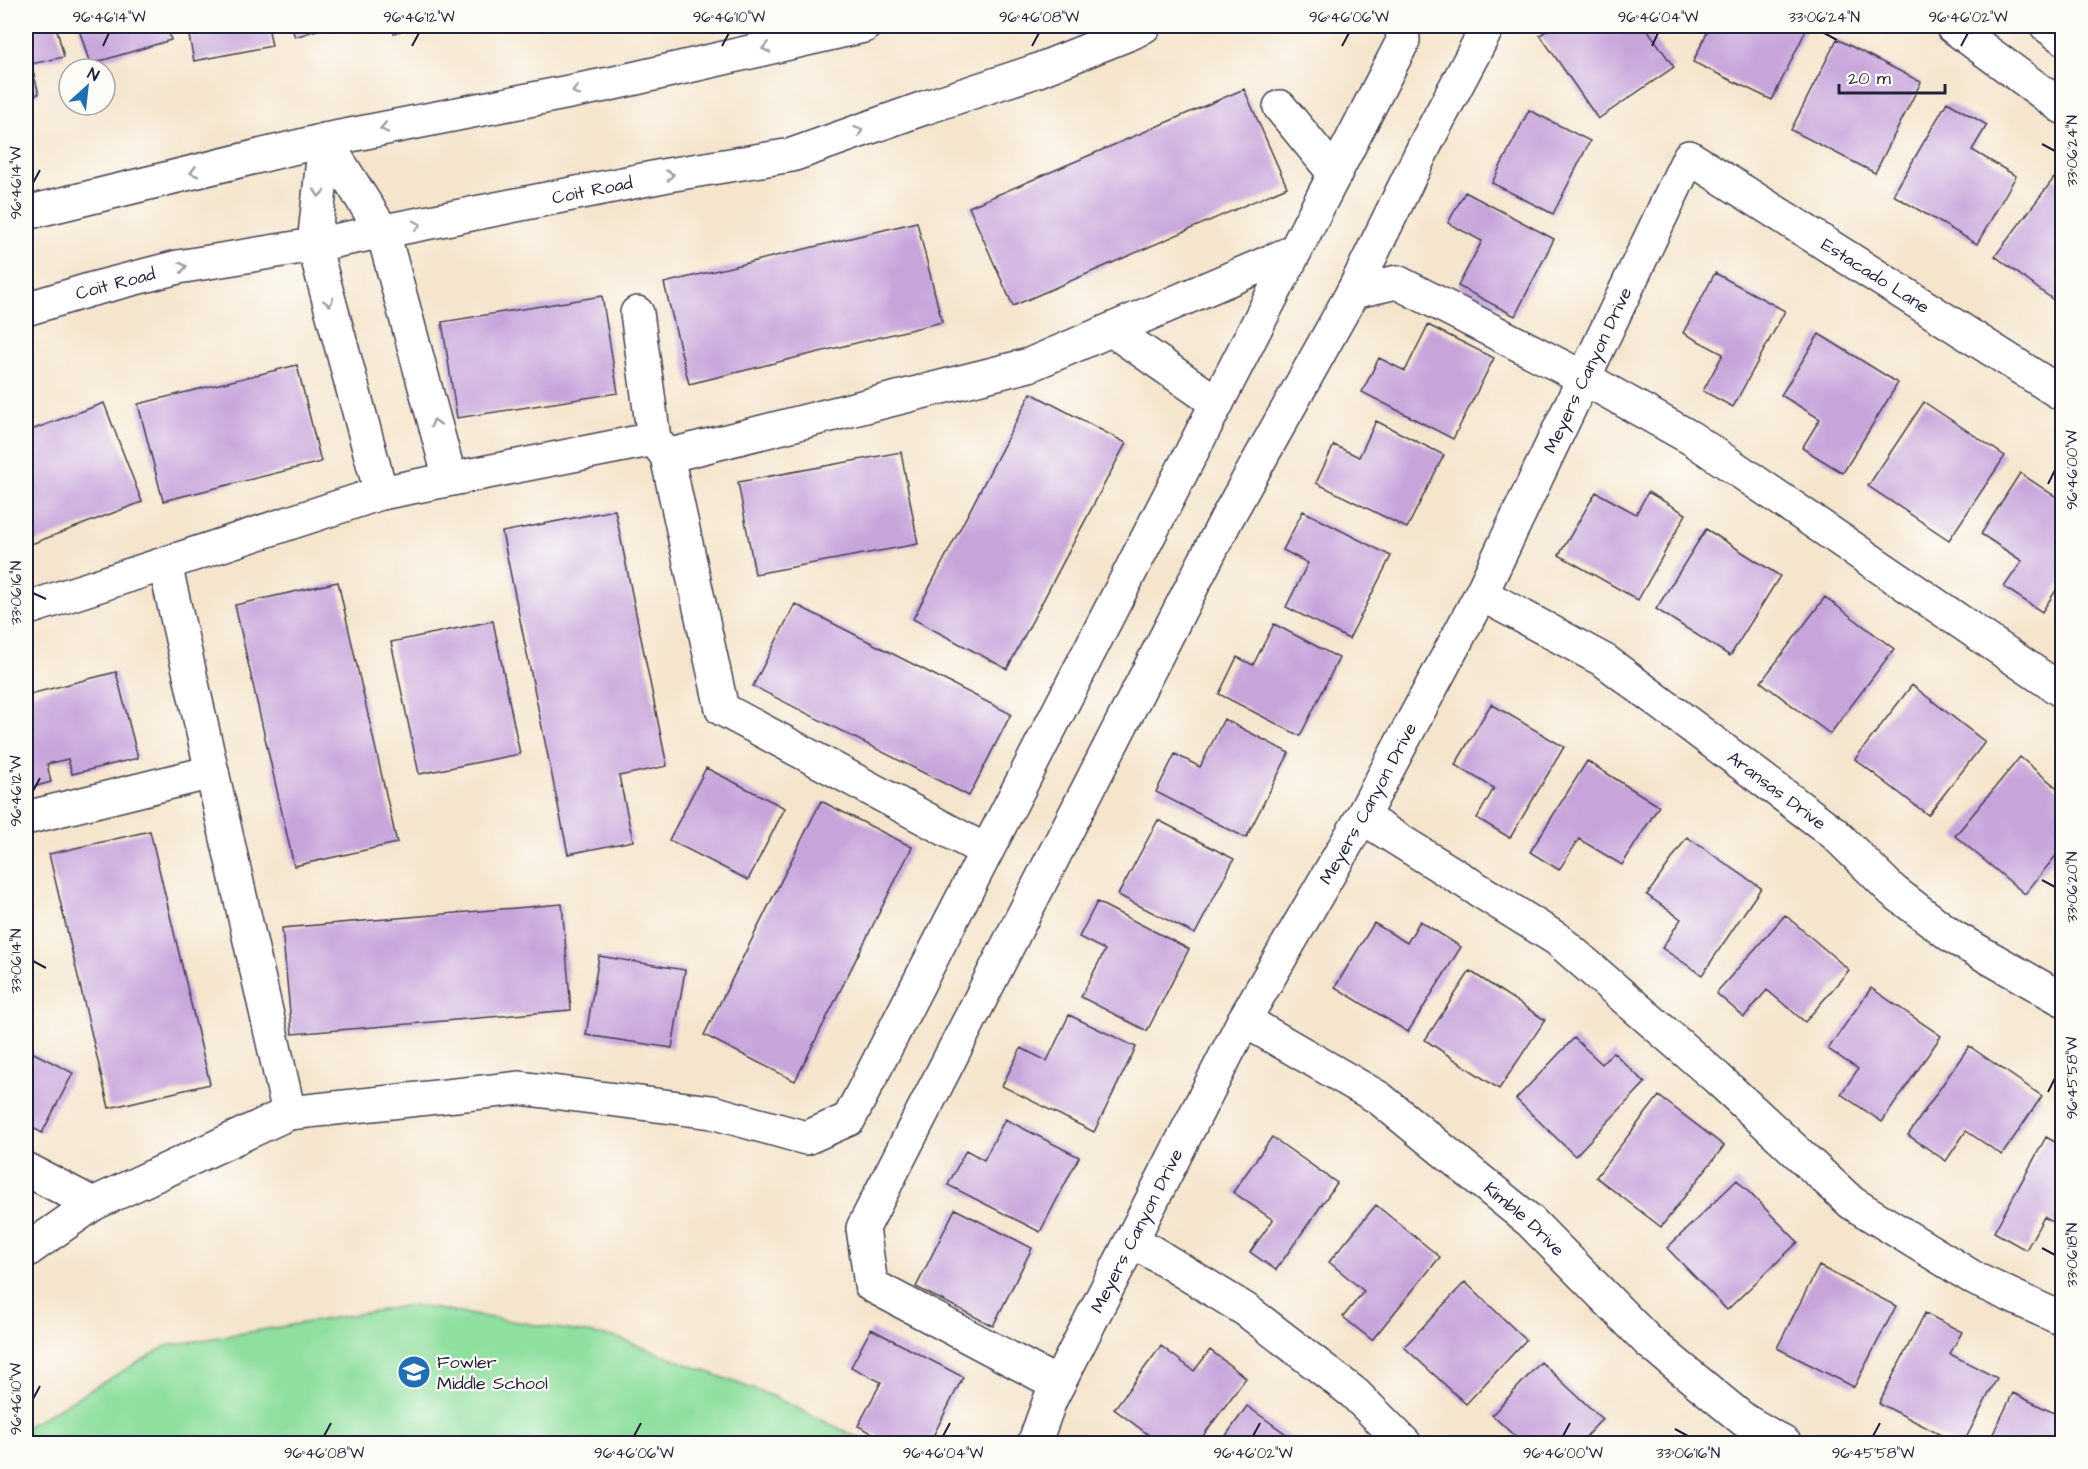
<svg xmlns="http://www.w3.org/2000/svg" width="2088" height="1469" font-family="'Architects Daughter',sans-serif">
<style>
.green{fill:#8fdf9f;stroke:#58806d;stroke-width:1.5}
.building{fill:#c7a5db}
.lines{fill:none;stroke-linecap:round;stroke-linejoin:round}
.minor-casing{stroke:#423f51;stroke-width:36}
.major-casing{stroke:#423f51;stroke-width:36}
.minor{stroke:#fff;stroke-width:33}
.major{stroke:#fff;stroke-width:33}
.oneway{stroke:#9c9ca7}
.ticks{fill:none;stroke:#22223b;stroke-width:2}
.labels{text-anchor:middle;stroke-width:4.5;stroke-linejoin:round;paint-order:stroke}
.street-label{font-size:18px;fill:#22223b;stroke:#fdfcf7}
.poi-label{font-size:18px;fill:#22223b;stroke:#fdfcf7;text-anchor:start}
.neatline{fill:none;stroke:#22223b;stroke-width:2}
.ticks-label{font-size:15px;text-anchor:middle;fill:#22223b}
</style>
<rect width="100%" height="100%" fill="#fdfcf7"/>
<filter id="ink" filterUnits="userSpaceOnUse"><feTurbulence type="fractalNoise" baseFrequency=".0167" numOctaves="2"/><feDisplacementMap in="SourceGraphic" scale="12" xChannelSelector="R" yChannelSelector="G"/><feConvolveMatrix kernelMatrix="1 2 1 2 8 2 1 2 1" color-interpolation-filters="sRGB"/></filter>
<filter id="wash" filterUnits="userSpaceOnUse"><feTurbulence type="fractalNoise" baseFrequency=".008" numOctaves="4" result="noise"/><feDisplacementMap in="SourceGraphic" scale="24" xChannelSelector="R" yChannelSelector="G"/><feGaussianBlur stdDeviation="1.35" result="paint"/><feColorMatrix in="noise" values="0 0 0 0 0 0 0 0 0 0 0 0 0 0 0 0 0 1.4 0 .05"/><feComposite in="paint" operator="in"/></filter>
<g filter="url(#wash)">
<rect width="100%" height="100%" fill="#f5e5cd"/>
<path class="green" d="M411 1305 618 1338 774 1397 869 1443H26V1427L166 1346Z"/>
<g id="blocks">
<path class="building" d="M26 26H56L64 57 31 64 39 94 26 97Z
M78 26H167L171 40 90 64Z
M187 26H268L272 46 194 61Z
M291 26H329L295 37Z
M392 26H421L394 33Z
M1554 26H1645L1674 67 1598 119 1540 35Z
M1710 26H1808L1772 100 1693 62Z
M1837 39 1921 82 1875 173 1791 130Z
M1244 89 1287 187 1013 306 969 207Z
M1947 102 1987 125 1972 150 2016 176 1977 244 1893 195Z
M1529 110 1590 141 1553 214 1492 183Z
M2054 178 2062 185V302L2060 305 1995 256Z
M1465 192 1554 239 1515 316 1458 286 1482 241 1448 223Z
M917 222 942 322 689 384 664 283Z
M1715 273 1785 311 1733 407 1703 391 1723 354 1683 333Z
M602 296 618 393 457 418 442 322Z
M1428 325 1494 358 1453 439 1362 392 1379 358 1405 371Z
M1819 334 1898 383 1843 473 1802 448 1820 419 1781 395Z
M297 365 321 462 163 501 138 404Z
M1031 393 1126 443 1007 669 913 619Z
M1924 402 2005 456 1949 540 1868 486Z
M104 403 142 502 26 546V432Z
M1376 421 1444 455 1407 528 1316 483 1334 445 1359 457Z
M901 452 918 544 755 574 738 482Z
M2020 473 2062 501V581L2042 612 2004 587 2022 561 1981 534Z
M1596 492 1636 514 1648 492 1686 514 1638 600 1559 555Z
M615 510 667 766 619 776 633 841 568 854 502 532Z
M1303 511 1391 556 1349 639 1286 607 1308 563 1283 550Z
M1706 529 1780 576 1730 656 1656 609Z
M338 582 397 843 294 866 235 605Z
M1825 597 1894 649 1830 734 1761 682Z
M795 604 1011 714 969 796 753 686Z
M493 621 520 754 419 774 391 642Z
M1274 624 1339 658 1300 736 1219 694 1237 657 1253 665Z
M116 672 138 758 72 774 68 759 47 764 51 782 26 789V695Z
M1912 685 1985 742 1928 815 1855 759Z
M1491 704 1564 747 1510 838 1477 818 1494 788 1455 765Z
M1224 719 1289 753 1246 838 1156 792 1175 754 1200 767Z
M2020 757 2062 792V848L2025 894 1955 836Z
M1587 761 1659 806 1622 865 1579 839 1559 870 1530 852Z
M706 768 785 808 748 880 669 840Z
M821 801 912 847 795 1081 704 1035Z
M1158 820 1234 859 1195 934 1118 895Z
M150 831 210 1084 109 1108 49 854Z
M1687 837 1761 888 1702 975 1662 948 1681 919 1647 895Z
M1097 902 1189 949 1147 1031 1081 997 1105 950 1079 937Z
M562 904 571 1010 292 1034 282 928Z
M1785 915 1849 970 1805 1022 1767 990 1744 1017 1716 993Z
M1420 921 1461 947 1408 1032 1335 987 1374 923 1407 943Z
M599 956 685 970 672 1048 586 1035Z
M1470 971 1545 1020 1499 1089 1425 1040Z
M1871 988 1941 1036 1882 1122 1841 1094 1858 1069 1828 1049Z
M1069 1015 1136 1047 1094 1132 1002 1086 1021 1048 1047 1061Z
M1574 1038 1602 1064 1613 1052 1645 1083 1575 1156 1516 1099Z
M1969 1046 2042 1096 2002 1155 1966 1131 1946 1161 1908 1135Z
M26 1049 73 1073 42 1133 26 1124Z
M1659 1096 1724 1146 1661 1227 1596 1177Z
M1005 1119 1079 1157 1040 1232 948 1185 966 1150 984 1160Z
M1272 1137 1337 1183 1276 1270 1250 1252 1273 1220 1233 1192Z
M2046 1137 2062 1146V1227L2044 1217 2026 1250 1994 1232Z
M1737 1180 1798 1242 1727 1310 1667 1248Z
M1376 1205 1440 1257 1372 1340 1343 1317 1364 1291 1329 1262Z
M955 1209 1032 1248 993 1326 916 1287Z
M1819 1266 1896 1306 1854 1387 1777 1348Z
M1465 1282 1526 1340 1466 1404 1404 1347Z
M1925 1313 1962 1332 1950 1354 1997 1378 1963 1444H1958L1879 1403Z
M871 1329 963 1377 929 1444H894L858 1426 881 1382 851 1367Z
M1161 1346 1194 1371 1210 1350 1246 1378 1197 1444H1161L1114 1409Z
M1541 1362 1602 1419 1579 1444H1523L1492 1415Z
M2013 1393 2056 1414 2062 1401V1444H1988Z
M1247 1406 1300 1444H1220Z"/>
</g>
</g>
<g filter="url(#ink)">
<use href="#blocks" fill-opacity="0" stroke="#423f51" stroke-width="1.5"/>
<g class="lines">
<defs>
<g id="minor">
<path d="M1952 26 2062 107"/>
<path d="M1280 107 1335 174"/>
<path d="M383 232 450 479"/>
<path d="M314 245 381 493"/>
<path d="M1353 292 1428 139 1488 26"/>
<path d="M637 313 654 439"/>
<path d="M1112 330 1217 403"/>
<path d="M667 456 722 709 986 851"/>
<path d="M165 564 289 1113"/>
<path id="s1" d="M1481 594 1605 661 1834 833 1893 891 1953 937 2062 999"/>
<path d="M26 609 381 493 654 439 667 456 1029 365 1295 251"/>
<path d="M1362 817 1557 939 1717 1078 1852 1203 1977 1280 2062 1319"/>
<path d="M26 818 212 772"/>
<path id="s2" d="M1244 1020 1379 1098 1530 1221 1648 1341 1744 1420 1785 1444"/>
<path d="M26 1169 93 1204"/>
<path d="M1132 1240 1246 1310 1354 1393 1405 1444"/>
<path d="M26 1251 93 1204 289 1113 520 1088 712 1112 806 1138 849 1119 1403 41 1402 26"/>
<path d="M1058 1384 871 1285 863 1228 1227 518 1353 292 1397 282 1584 378 1691 438 2062 691"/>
<path id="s3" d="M1034 1444 1050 1400 1244 1020 1362 817 1481 594 1689 157 2062 394"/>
</g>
<g id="major">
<path d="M2047 26 2062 37"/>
<path d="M325 140 383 232"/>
<path d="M26 213 325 140 610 84 864 26"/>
<path d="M314 245 325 140"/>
<path id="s4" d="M26 309 89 290 178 267 314 245 668 175 792 155 924 108 1036 71 1133 32 1144 26"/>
</g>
</defs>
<use href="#minor" class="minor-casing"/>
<use href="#major" class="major-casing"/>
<use href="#minor" class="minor"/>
<use href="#major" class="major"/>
</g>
<defs><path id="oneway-chevron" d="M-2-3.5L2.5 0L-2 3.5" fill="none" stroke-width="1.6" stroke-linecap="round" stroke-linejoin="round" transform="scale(1.5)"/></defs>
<g class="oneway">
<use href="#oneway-chevron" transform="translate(766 48) rotate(167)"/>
<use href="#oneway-chevron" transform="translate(576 91) rotate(169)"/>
<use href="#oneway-chevron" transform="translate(384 128) rotate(169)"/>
<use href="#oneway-chevron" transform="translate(859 131) rotate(-20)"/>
<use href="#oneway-chevron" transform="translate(194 172) rotate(166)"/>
<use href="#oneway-chevron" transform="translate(670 175) rotate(-10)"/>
<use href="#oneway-chevron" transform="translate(319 193) rotate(96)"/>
<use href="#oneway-chevron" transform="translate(417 225) rotate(-11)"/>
<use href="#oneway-chevron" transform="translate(183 267) rotate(-11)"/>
<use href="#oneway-chevron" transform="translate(329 302) rotate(75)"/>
<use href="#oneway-chevron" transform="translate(435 423) rotate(-105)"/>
</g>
</g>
<path class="ticks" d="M1824 33 1837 40M103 46 109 33M412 46 419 33M722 46 729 33M1032 46 1039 33M1342 46 1349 33M1652 46 1658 33M1961 46 1968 33M2042 144 2055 151M33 183 40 170M2048 484 2055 470M33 593 46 599M33 791 40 778M2042 880 2055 887M33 961 46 968M2048 1092 2055 1078M2042 1248 2055 1255M33 1399 40 1386M1675 1429 1688 1436M324 1436 331 1423M634 1436 641 1423M943 1436 950 1423M1253 1436 1260 1423M1563 1436 1570 1423M1873 1436 1880 1423"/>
<defs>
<symbol id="school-disc" viewBox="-11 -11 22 22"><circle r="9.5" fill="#1f6fb2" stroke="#fdfcf7"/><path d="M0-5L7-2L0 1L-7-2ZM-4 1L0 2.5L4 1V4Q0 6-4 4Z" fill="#fff"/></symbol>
</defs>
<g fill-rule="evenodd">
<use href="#school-disc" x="395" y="1353" width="38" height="38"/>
</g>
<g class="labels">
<g class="street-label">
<text dy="6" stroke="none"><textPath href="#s4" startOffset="579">Coit Road</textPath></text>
<text dy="6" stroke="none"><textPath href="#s3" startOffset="1666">Estacado Lane</textPath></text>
<text dy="6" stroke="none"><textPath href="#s4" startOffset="93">Coit Road</textPath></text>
<text dy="6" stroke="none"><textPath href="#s3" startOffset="1209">Meyers Canyon Drive</textPath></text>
<text dy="6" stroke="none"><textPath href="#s1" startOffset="356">Aransas Drive</textPath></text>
<text dy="6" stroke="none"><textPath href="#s3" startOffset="723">Meyers Canyon Drive</textPath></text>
<text dy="6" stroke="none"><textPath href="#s2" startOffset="345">Kimble Drive</textPath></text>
<text dy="6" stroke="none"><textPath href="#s3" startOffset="237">Meyers Canyon Drive</textPath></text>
</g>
<g class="poi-label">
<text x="437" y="1368">Fowler<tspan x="437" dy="21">Middle School</tspan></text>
</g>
</g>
<rect width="2088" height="1469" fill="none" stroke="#fdfcf7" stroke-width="66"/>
<g transform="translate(87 87) rotate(27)"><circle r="28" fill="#fdfcf7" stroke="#a5a5ac" stroke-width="1.5"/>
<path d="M0-4.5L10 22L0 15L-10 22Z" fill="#1f6fb2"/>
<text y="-9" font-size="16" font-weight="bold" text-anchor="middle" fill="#22223b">N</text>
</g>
<path d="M1839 84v9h106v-9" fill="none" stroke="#22223b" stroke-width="3"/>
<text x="1848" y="84" font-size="18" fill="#22223b" stroke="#fdfcf7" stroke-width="4.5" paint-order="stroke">20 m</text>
<rect x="33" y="33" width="2022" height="1403" class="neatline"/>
<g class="ticks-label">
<text x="109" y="22">96°46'14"W</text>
<text x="419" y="22">96°46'12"W</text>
<text x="729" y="22">96°46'10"W</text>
<text x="1039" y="22">96°46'08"W</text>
<text x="1349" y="22">96°46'06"W</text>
<text x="1658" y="22">96°46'04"W</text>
<text x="1824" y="22">33°06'24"N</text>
<text x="1968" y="22">96°46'02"W</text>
<text transform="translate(2072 151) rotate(-90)" y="5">33°06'24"N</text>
<text transform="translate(16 183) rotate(-90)" y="5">96°46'14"W</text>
<text transform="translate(2072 470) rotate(-90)" y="5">96°46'00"W</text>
<text transform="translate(16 593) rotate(-90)" y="5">33°06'16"N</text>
<text transform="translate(16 791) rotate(-90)" y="5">96°46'12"W</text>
<text transform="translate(2072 887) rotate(-90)" y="5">33°06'20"N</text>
<text transform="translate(16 961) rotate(-90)" y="5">33°06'14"N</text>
<text transform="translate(2072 1078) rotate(-90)" y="5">96°45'58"W</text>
<text transform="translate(2072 1255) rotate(-90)" y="5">33°06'18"N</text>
<text transform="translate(16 1399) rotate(-90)" y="5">96°46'10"W</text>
<text x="324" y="1458">96°46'08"W</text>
<text x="634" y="1458">96°46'06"W</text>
<text x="943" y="1458">96°46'04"W</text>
<text x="1253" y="1458">96°46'02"W</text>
<text x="1563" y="1458">96°46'00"W</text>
<text x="1688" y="1458">33°06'16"N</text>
<text x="1873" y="1458">96°45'58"W</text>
</g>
</svg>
